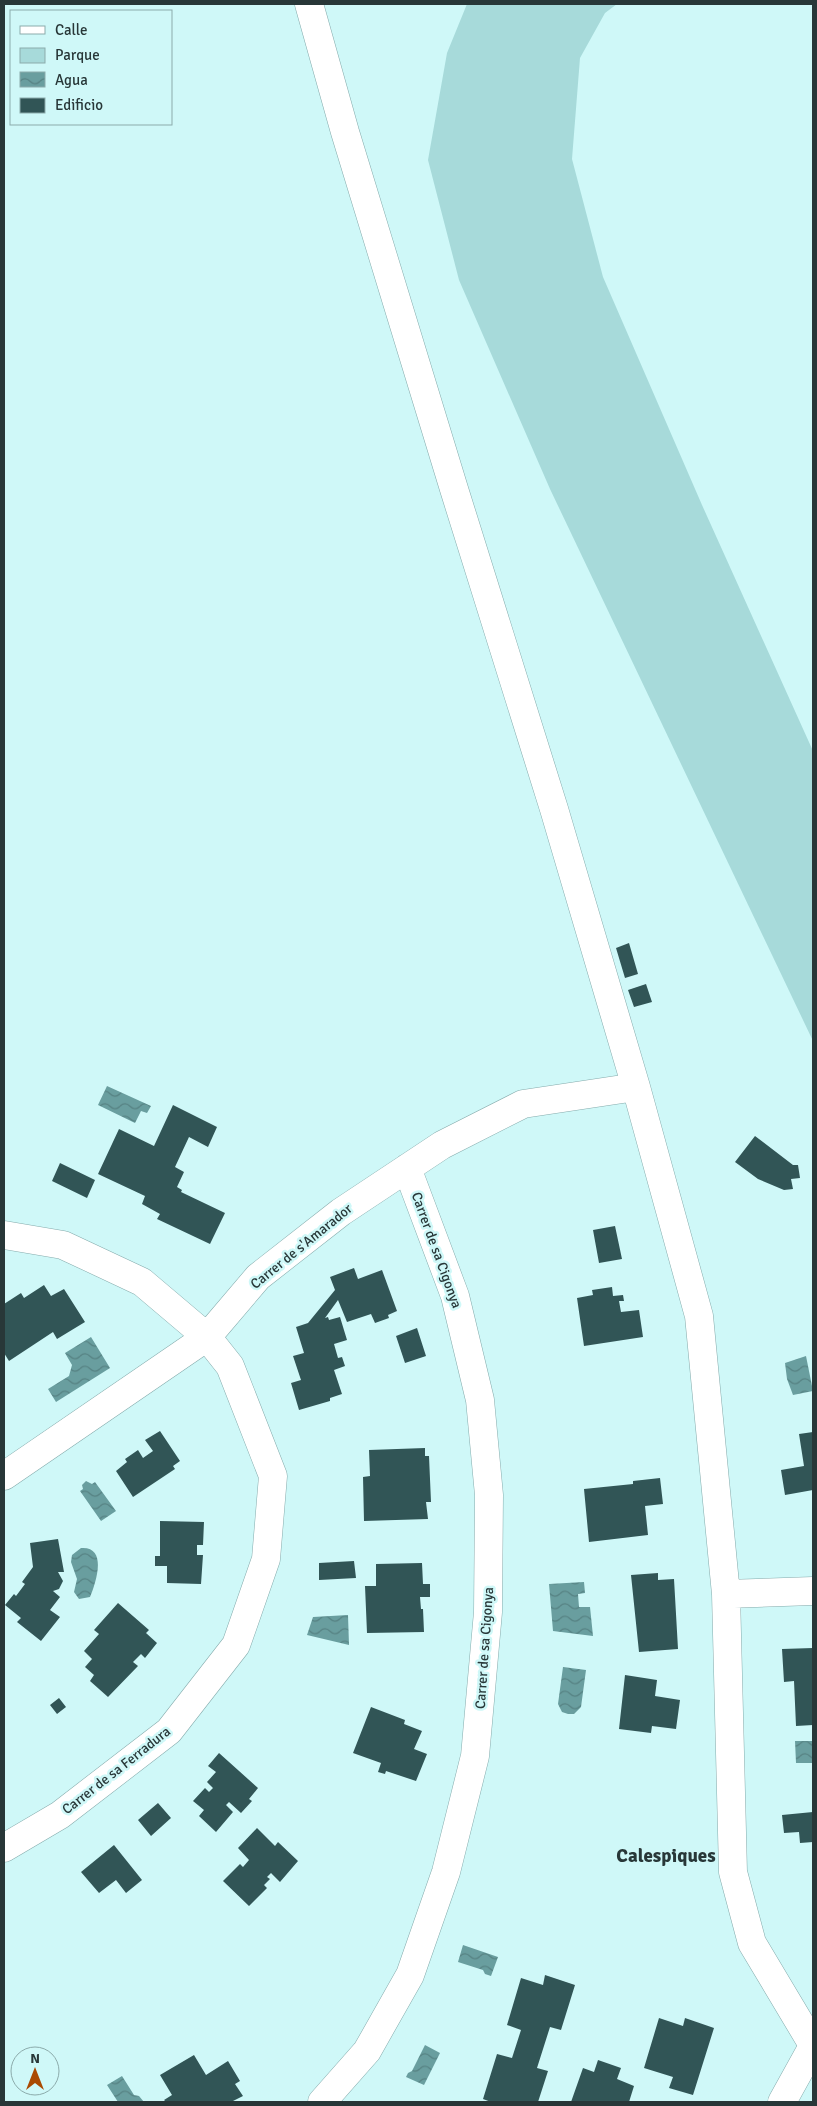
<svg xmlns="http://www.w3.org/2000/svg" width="817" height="2106" font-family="Signika,sans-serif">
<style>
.park{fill:#a7dada}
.water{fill:url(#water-waves)}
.building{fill:#315556}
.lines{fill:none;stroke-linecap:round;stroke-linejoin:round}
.minor-casing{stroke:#85abac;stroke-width:29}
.tertiary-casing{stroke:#85abac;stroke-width:29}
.minor{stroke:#fff;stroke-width:28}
.tertiary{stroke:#fff;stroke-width:28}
.labels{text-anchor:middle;stroke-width:5;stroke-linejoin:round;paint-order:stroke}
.street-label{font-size:14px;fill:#283738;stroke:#cff8f8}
.district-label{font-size:19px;font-weight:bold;fill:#283738;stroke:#cff8f8}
</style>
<defs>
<pattern id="water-waves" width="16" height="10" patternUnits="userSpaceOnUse" patternTransform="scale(1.25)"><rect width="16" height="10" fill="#699e9f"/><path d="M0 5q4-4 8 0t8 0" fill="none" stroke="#568283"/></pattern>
</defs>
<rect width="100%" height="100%" fill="#cff8f8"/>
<path class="park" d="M467 4H617L605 13 580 58 572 159 603 277 702 505 813 751V1041L550 489 459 280 428 160 447 53Z"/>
<path class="water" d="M107 1086 151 1106 147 1113 141 1111 135 1123 98 1105Z
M91 1337 110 1368 56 1402 48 1389 69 1376 72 1365 65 1353Z
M806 1356 813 1391 793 1395 787 1379 785 1363Z
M86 1481 92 1484 95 1482 116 1511 101 1521 80 1491 83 1489 82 1485Z
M81 1548C108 1546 96 1583 90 1597L79 1599 74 1592 77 1579 71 1562 72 1555Z
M584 1582 585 1593 578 1594 579 1607H590L593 1636 553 1631 549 1584Z
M348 1615 349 1645 307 1635 313 1617Z
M563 1667 586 1670 581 1707 574 1714H568L562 1712 558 1704Z
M795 1741H813V1763H796Z
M463 1945 498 1957 491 1976 485 1974 483 1970 458 1962Z
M425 2045 440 2053 424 2085 406 2077 408 2073 412 2071Z
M122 2076 134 2095 139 2096 144 2102H118L107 2085Z"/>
<path class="building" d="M629 943 638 974 625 978 616 948Z
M646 984 652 1002 634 1007 628 990Z
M173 1105 217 1127 208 1147 189 1137 175 1167 184 1172 177 1187 182 1190 181 1192 225 1213 210 1244 157 1219 160 1214 142 1204 145 1196 98 1174 119 1129 154 1146Z
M755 1136 793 1165H798L800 1178 791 1179 793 1189 784 1190 758 1179 735 1162Z
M60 1163 95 1180 87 1198 52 1181Z
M615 1226 622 1259 599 1263 593 1230Z
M354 1268 358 1279 382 1270 397 1311 388 1315 389 1318 375 1323 371 1314 347 1322 338 1300 325 1318 328 1317 329 1320 340 1317 347 1340 334 1344 338 1358 342 1357 345 1366 334 1370 342 1394 330 1398V1401L299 1410 291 1383 301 1380 293 1356 304 1353 296 1327 308 1323 335 1290 330 1277Z
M44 1285 51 1296 64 1289 85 1322 57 1339 53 1332 9 1361 4 1353V1309L5 1308 4 1304 21 1293 24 1298Z
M612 1287 613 1296 623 1295 624 1301H619L621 1312 639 1310 643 1337 584 1346 577 1298 593 1295 592 1290Z
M417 1328 426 1356 405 1363 396 1336Z
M160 1431 180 1461 173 1466 175 1469 133 1497 116 1471 127 1462 125 1459 138 1450 143 1458 153 1451 145 1440Z
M813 1432V1490L785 1495 781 1470 804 1466 799 1434Z
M425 1448V1456H429L431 1502H426L428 1519 364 1521 363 1477 370 1476 369 1450Z
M660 1478 663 1504 645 1506 648 1535 589 1542 584 1489 633 1484V1481Z
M160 1521 204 1522 203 1545H197V1555H203L201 1584 167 1583V1566H155V1556H160Z
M58 1539 64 1572H58L63 1581 59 1589 53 1591 60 1597 50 1610 60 1617 41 1641 17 1622 21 1618 5 1605 14 1594 16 1596 25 1584 22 1582 33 1567 30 1543Z
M354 1561 356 1578 319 1580V1563Z
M422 1563 423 1584H430V1597H420L421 1609H423L424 1632 367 1633 365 1586H376V1564Z
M658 1573V1580L674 1579 678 1649 639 1652 631 1575Z
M118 1603 149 1630 146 1633 157 1643 145 1658 141 1654 133 1662 138 1666 108 1697 90 1681 94 1675 85 1667 92 1659 84 1651 99 1634 94 1630Z
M813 1648V1725L796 1726 794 1681 784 1682 782 1649Z
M625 1675 657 1680 655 1696 680 1700 676 1729 652 1726 651 1733 619 1729Z
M59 1698 66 1707 57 1714 50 1705Z
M371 1707 405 1720 404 1724 422 1731 414 1749 427 1754 416 1781 386 1771 385 1774 378 1772 381 1763 353 1753Z
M219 1753 258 1788 249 1799 252 1801 241 1813 229 1802 226 1805 233 1812 216 1832 199 1816 204 1810 193 1801 205 1788 209 1792 213 1788 207 1782 216 1772 208 1766Z
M158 1803 171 1818 151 1836 138 1820Z
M813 1812V1842L800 1843 799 1832 784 1833 782 1815Z
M257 1828 275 1846 278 1842 298 1861 280 1882 271 1873 267 1877 270 1879 264 1885 267 1888 249 1906 223 1881 240 1864 243 1867 249 1860 238 1848Z
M114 1845 142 1880 126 1893 116 1880 99 1893 81 1872Z
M545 1975 575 1985 561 2030 550 2027 537 2068 548 2071 538 2102H491L483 2099 497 2054 512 2058 521 2030 507 2025 521 1978 543 1985Z
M659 2018 683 2026 685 2018 714 2028 693 2095 669 2088 673 2077 644 2068Z
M194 2055 206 2075 228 2061 240 2081 235 2084 243 2096 231 2102H166L164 2100 172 2095 160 2075Z
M598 2060 621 2068 617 2079 634 2086 629 2102H571L583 2068 594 2072Z"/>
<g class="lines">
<defs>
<path id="minor" d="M309 4 345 132 454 489 554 809 636 1087 699 1316 726 1594 733 1872 752 1943 813 2045
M4 1235 63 1245 142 1282 207 1337 230 1366 273 1476 266 1559 236 1645 169 1731 60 1815 4 1848
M4 1476 207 1337 258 1277 341 1212 442 1145 523 1104 636 1087
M726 1594 813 1591
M322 2102 367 2051 410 1975 446 1872 475 1756 488 1612 489 1495 480 1400 455 1296 407 1168"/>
<path id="tertiary" d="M782 2102 813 2046"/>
</defs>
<use href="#minor" class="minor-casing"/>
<use href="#tertiary" class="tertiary-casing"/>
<use href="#minor" class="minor"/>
<use href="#tertiary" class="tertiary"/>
</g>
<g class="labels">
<g class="street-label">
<text transform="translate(301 1246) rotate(-39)" y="5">Carrer de s'Amarador</text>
<text transform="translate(437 1250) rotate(70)" y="5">Carrer de sa Cigonya</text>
<text transform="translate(484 1648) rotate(-86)" y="5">Carrer de sa Cigonya</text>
<text transform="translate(116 1770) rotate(-38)" y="5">Carrer de sa Ferradura</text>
</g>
<g class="district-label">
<text x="666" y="1862">Calespiques</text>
</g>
</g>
<rect width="817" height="2106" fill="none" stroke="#283738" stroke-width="10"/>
<rect x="10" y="10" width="162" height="115" fill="#cff8f8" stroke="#8cabab"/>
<rect x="20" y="26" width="25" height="8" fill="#ffffff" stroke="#8cabab"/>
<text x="55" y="35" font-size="15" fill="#283738">Calle</text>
<rect x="20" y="48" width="25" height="15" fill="#a7dada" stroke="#8cabab"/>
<text x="55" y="60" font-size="15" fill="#283738">Parque</text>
<rect x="20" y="72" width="25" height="15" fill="url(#water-waves)" stroke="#8cabab"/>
<text x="55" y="85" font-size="15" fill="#283738">Agua</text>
<rect x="20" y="98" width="25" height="15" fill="#315556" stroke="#8cabab"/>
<text x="55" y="110" font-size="15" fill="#283738">Edificio</text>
<g transform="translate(35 2071)"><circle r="24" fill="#cff8f8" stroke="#8cabab"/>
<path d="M0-4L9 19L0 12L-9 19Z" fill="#aa4a02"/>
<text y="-8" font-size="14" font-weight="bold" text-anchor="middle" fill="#283738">N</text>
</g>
</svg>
